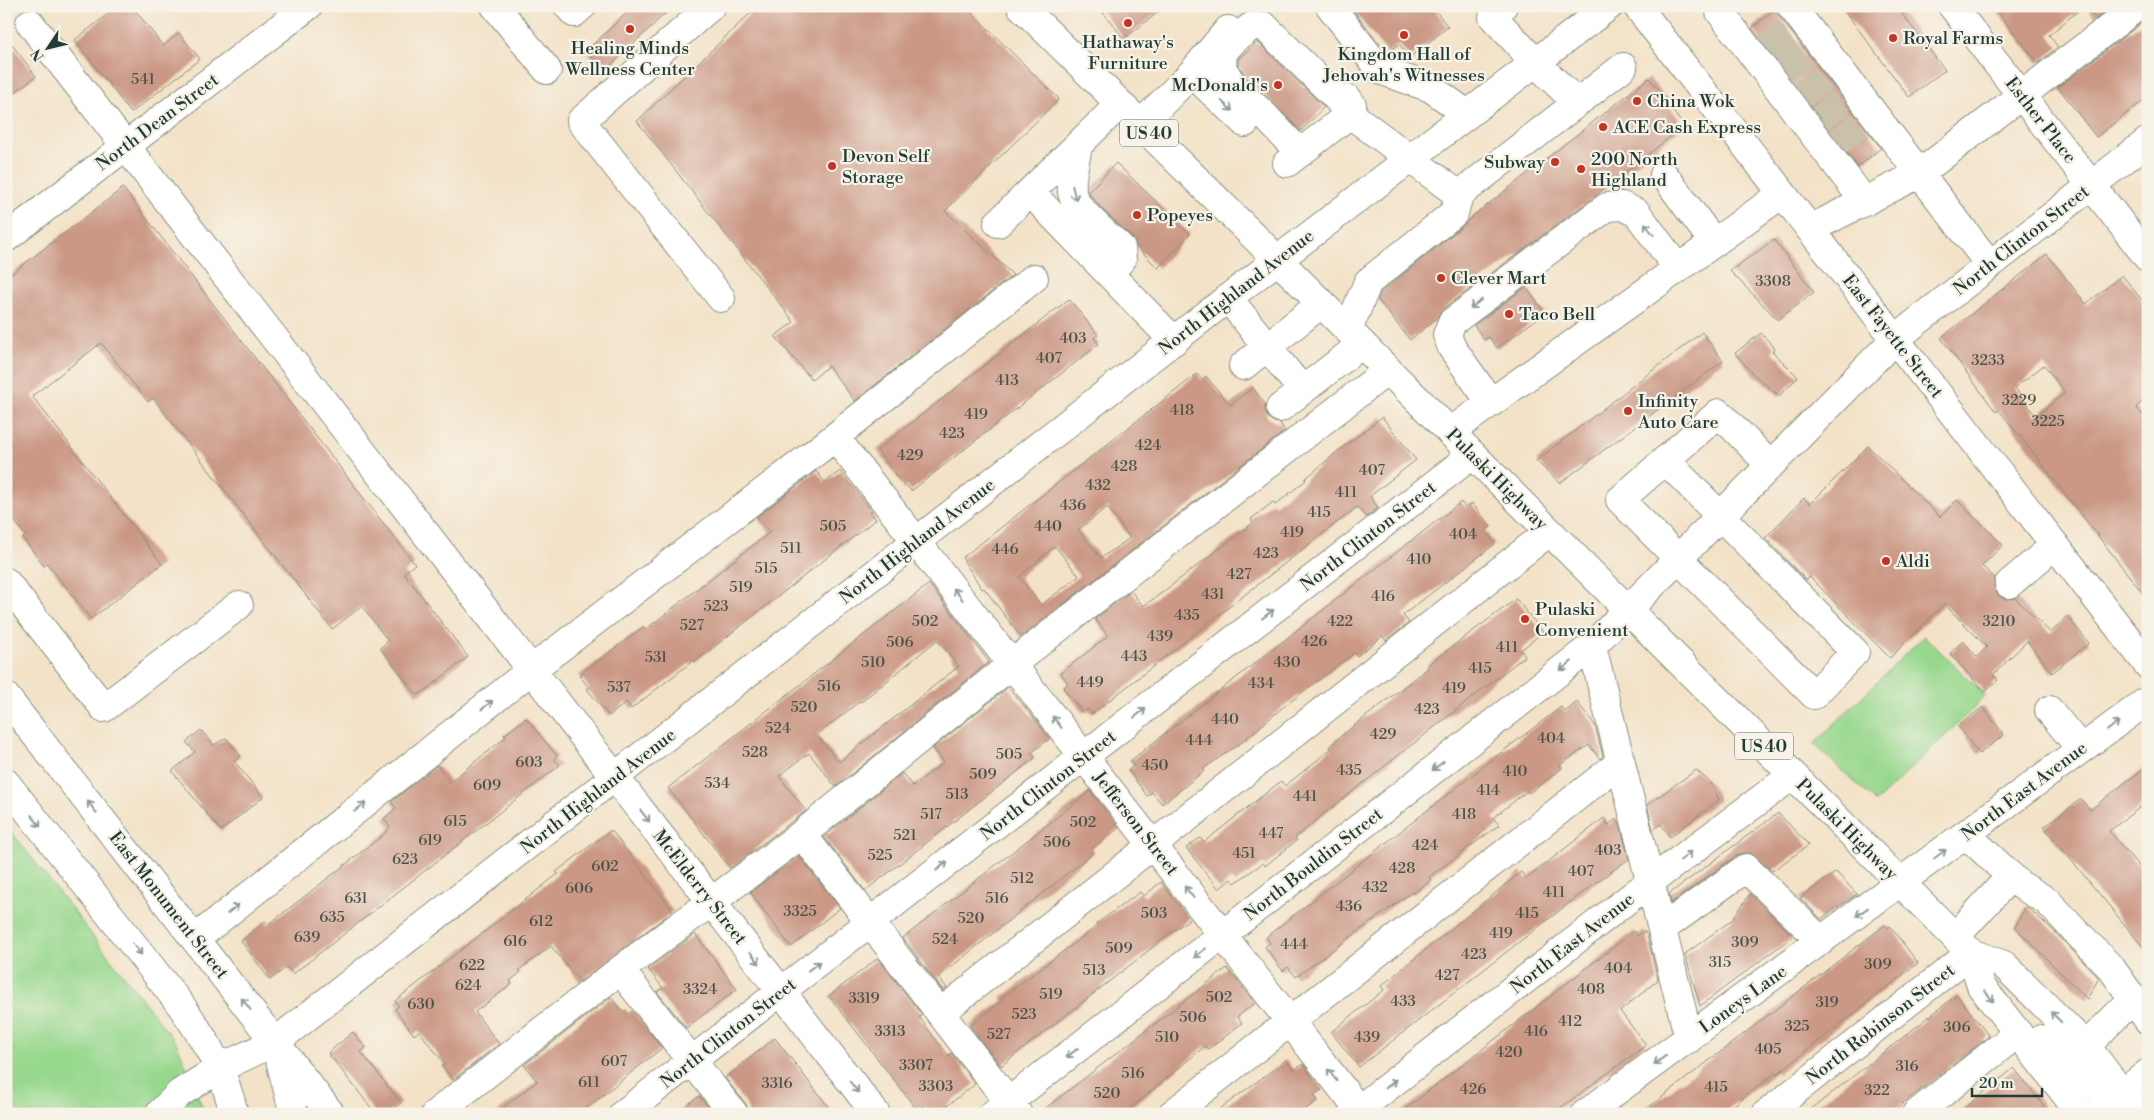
<svg xmlns="http://www.w3.org/2000/svg" width="2154" height="1120" font-family="'Libre Bodoni',serif">
<style>
.green{fill:#98d88e;stroke:#5c8a61}
.building{fill:#cb9885;fill-rule:evenodd}
.lines{fill:none;stroke-linecap:round;stroke-linejoin:round}
.minor-tunnel{stroke:#c9c1aa;stroke-width:28;stroke-dasharray:28 14;stroke-linecap:butt}
.minor-casing{stroke:#89907e;stroke-width:30}
.major-casing{stroke:#89907e;stroke-width:30}
.minor{stroke:#fff;stroke-width:28}
.major{stroke:#fff;stroke-width:28}
.oneway{stroke:#8f9e9a}
.poi-dot{fill:#c8321e;stroke:#f7f3e8;stroke-width:2}
.labels{text-anchor:middle;stroke-width:4.5;stroke-linejoin:round;paint-order:stroke}
.number-label{font-size:15px;fill:#4a5448}
.shield{fill:#f7f3e8;stroke:#60746a;stroke-width:1}
.shield-label{font-size:16px;font-weight:bold;fill:#1f3d34}
.poi-label{font-size:18px;fill:#1f3d34;stroke:#f7f3e8;text-anchor:start}
.street-label{font-size:18px;fill:#1f3d34;stroke:#f7f3e8}
</style>
<rect width="100%" height="100%" fill="#f7f3e8"/>
<filter id="ink" filterUnits="userSpaceOnUse"><feTurbulence type="fractalNoise" baseFrequency=".02" numOctaves="2"/><feDisplacementMap in="SourceGraphic" scale="10" xChannelSelector="R" yChannelSelector="G"/><feConvolveMatrix kernelMatrix="1 2 1 2 8 2 1 2 1" color-interpolation-filters="sRGB"/></filter>
<filter id="wash" filterUnits="userSpaceOnUse"><feTurbulence type="fractalNoise" baseFrequency=".0096" numOctaves="4" result="noise"/><feDisplacementMap in="SourceGraphic" scale="20" xChannelSelector="R" yChannelSelector="G"/><feGaussianBlur stdDeviation="1.12" result="paint"/><feColorMatrix in="noise" values="0 0 0 0 0 0 0 0 0 0 0 0 0 0 0 0 0 1.4 0 .05"/><feComposite in="paint" operator="in"/></filter>
<g filter="url(#wash)">
<rect width="100%" height="100%" fill="#f3e2c7"/>
<path class="green" d="M1924 636 1986 696 1876 802 1814 744Z
M6 825 177 1044 205 1114H6Z"/>
<g id="blocks">
<path class="building" d="M118 6H132L163 46 179 33 200 59 131 113 75 40Z
M634 6H673L605 71 586 51Z
M758 6H965L1059 99 945 211 1013 275 855 401 828 366 812 380 775 336 794 322 637 121Z
M1098 6H1166L1124 39Z
M1350 6H1432L1448 27 1410 57 1399 44 1387 53Z
M1841 6H1896L1945 70 1909 97Z
M1993 6H2084L2049 35 2058 47 2038 63Z
M2086 6H2112L2096 19Z
M1774 10 1881 148 1858 167 1752 28Z
M2148 18V97L2096 137 2058 87Z
M6 37 36 76 6 99Z
M1258 42 1324 107 1301 131 1246 77 1238 64V59Z
M1649 78 1670 103 1668 105 1684 126 1590 200 1443 309 1436 319 1410 340 1378 300 1381 292 1464 225 1468 220Z
M1116 163 1190 234 1158 268 1137 247 1132 237 1104 211 1088 192Z
M123 188 415 564 404 573 468 657 423 692 417 695 380 648 388 641 362 606 332 629 153 398 148 402 101 343 32 396 162 564 91 619 47 563 44 566 23 538 26 536 6 510V278Z
M1774 240 1814 292 1778 320 1730 271Z
M2047 254 2086 304 2122 275 2148 308V397L2136 407 2148 422V600L2044 467 1999 410 1996 412 1941 338ZM2044 365 2065 393 2036 416 2015 388Z
M1526 287 1545 313 1497 348 1489 337 1484 340 1474 325Z
M1069 299 1098 335 1094 338 1099 344 911 491 906 485 904 487 877 450Z
M1702 332 1723 361 1560 483 1536 461Z
M1761 333 1775 348 1772 351 1798 377 1779 396 1751 372 1735 353Z
M1197 374 1202 380 1206 376 1230 405 1253 388 1265 404V411L1267 417 1274 422 1280 423 1285 431 1021 637 984 588 982 589 962 558ZM1107 507 1130 538 1101 558 1078 530ZM1055 546 1079 576 1041 605 1019 577Z
M1382 417 1416 460 1370 496 1378 508 1366 517 1357 507 1092 714 1088 709 1083 713 1063 688 1068 683 1061 673 1108 636 1095 619 1131 591 1143 606 1159 595 1253 523 1251 519 1273 502 1275 505 1306 480 1305 479 1337 452Z
M1868 446 1940 517 1957 500 2003 545 1982 566 1995 578 1994 586 1997 594 2004 599 2015 598 2051 633 2067 616 2089 643 2052 673 2027 641 1993 675 1998 680 1985 692 1950 653 1963 641 1977 657 1987 647 1944 604 1890 658 1810 577 1806 580 1765 538 1804 498 1810 504Z
M816 471 825 482 840 471 872 511 870 512 876 519 695 662 694 660 631 709 627 702 609 716 587 689 589 688 579 675 643 627 645 630 770 532 757 517Z
M1461 502 1466 508 1472 503 1491 527 1485 531 1495 544 1403 615 1409 623 1386 641 1383 636 1357 656 1354 653 1282 708 1242 742 1203 769 1204 771 1170 798 1162 804 1152 792 1147 796 1128 770 1134 766 1130 761Z
M929 584 989 662 836 787 809 753 779 776 806 811 730 868 668 788ZM937 640 959 666 839 762 817 735 860 701 861 702Z
M1516 599 1543 632 1521 650 1525 656 1315 821 1295 838 1297 840 1265 866 1263 863 1235 883 1231 879 1219 889 1186 848 1200 838 1204 842 1281 781 1285 786 1331 749 1330 747 1336 740 1428 668 1426 666Z
M1008 687 1050 738 1031 753 1035 758 865 891 824 837 902 773 913 786 944 762 933 748Z
M1577 702 1595 725 1603 756 1600 759 1589 745 1560 765 1562 768 1529 793 1527 791 1493 818 1499 825 1429 877 1431 880 1412 894V892L1296 977 1288 967 1283 971 1265 947 1270 943 1266 937 1507 748 1561 707 1565 712Z
M1983 707 2004 735 1979 754 1958 726Z
M526 718 557 756 554 759 560 765 293 974 287 967 270 980 241 941 265 921 268 924 277 918 383 835 390 827 384 819 396 808 391 802 437 765 450 782 506 737 504 735Z
M201 730 214 745 226 738 241 756 234 761 263 797 221 831 172 771 195 752 186 742Z
M2148 765V801L2109 831 2148 877V953L2044 827 2081 799 2090 810Z
M1696 770 1711 783 1719 800 1670 837 1661 824 1653 830 1647 805Z
M1090 791 1119 828 1091 849 1094 852 941 975 938 977 947 988 943 991 903 938Z
M1778 813 1809 845 1772 871 1751 853H1744L1737 855 1671 903 1669 894Z
M1604 818 1609 825 1616 819 1620 824 1629 859 1591 886 1359 1067 1331 1032 1384 990 1381 986 1521 872 1526 879Z
M611 830 673 911 580 982 551 946 519 970 521 972 510 981 512 984 475 1012 499 1044 453 1080 442 1066 445 1064 419 1031 414 1035 395 1009 399 1006 395 1001 497 922 558 874 556 872Z
M799 856 840 908 791 947 750 892Z
M1836 872 1857 894 1821 919 1800 898Z
M1161 882 1189 919 1001 1066 970 1026 1003 1000 1001 998 1097 926 1096 924 1140 892 1144 896Z
M1750 894 1793 936 1700 1006 1685 954 1732 920Z
M2026 906 2054 931 2099 978 2087 999 2015 927Z
M1885 925 1888 928 1890 926 1918 963 1777 1074 1776 1072 1723 1114H1640Z
M1634 931 1637 936 1644 931 1647 935 1658 980 1620 1011 1646 1045 1552 1114H1399Z
M695 934 737 989 686 1028 657 992 663 988 648 969Z
M878 958 922 1015 919 1017 933 1036 949 1056 951 1053 975 1084 937 1114H930L924 1106 918 1111 829 996Z
M1227 968 1255 1003 1237 1017 1242 1023 1221 1040 1208 1049 1205 1046 1124 1114H1038Z
M1957 995 1989 1036 1911 1097 1889 1114H1805Z
M611 997 623 1012 626 1010 628 1014 632 1011 662 1048 579 1114H495L537 1081 524 1065Z
M353 1032 366 1048 361 1052 401 1103 387 1114H376L328 1053Z
M775 1038 785 1051 834 1114H749L746 1104 725 1078Z
M1286 1060 1294 1070 1303 1064 1322 1090 1314 1095 1318 1100 1300 1114H1213Z
M2014 1068 2044 1106 2034 1114H1957Z
M699 1096 714 1114H675Z"/>
</g>
</g>
<g filter="url(#ink)">
<use href="#blocks" fill-opacity="0" stroke="#89907e" stroke-width="1"/>
<g class="lines">
<path class="minor-tunnel" d="M1764 49 1788 32
M1781 71 1805 53
M1801 96 1824 78
M1819 119 1841 102
M1838 142 1860 125"/>
<defs>
<path id="minor" d="M495 6 547 70
M568 6 574 13 582 6
M711 6 581 121 721 298
M1330 6 1380 70 1431 88 1467 114
M1503 6 1493 17 1535 62 1577 103
M1728 6 1720 12 1865 202
M1791 6 1990 265
M1952 6 2148 258
M30 23 876 1114
M1192 73 1245 123
M1141 124 1192 73 1228 30
M1078 145C1076 160 1070 177 1072 192 1074 209 1109 236 1121 248L1122 259 1109 273
M1300 153 1265 116 1234 87 1222 68 1223 52 1235 39 1252 26H1264L1333 94 1350 114 1459 195 1454 213 1368 282 1348 330
M1287 163 1350 114 1352 105 1348 99
M1664 175 1714 243
M1030 192 1174 341
M1459 195 1623 67
M998 223 1120 104
M1810 229 1919 174 2138 6
M6 238 308 6
M1228 298 1302 390
M1243 366 1322 303
M1491 403 1452 348 1447 335 1452 322 1607 207 1622 206 1637 213 1678 269
M1280 408 1362 344
M1450 432 1782 194
M835 437 1362 1114
M1665 460 1855 652 1814 695 1620 500 1719 413 1770 465
M6 582 104 708 239 605
M2009 584 2055 545
M1592 646 1689 1039
M2049 710 2081 749
M802 834 1018 1114
M1966 834 2019 884 2047 901 2112 969 2148 1020
M1662 929 1746 868 1821 941
M1955 937 2011 876
M195 939 531 670 826 444 1034 278
M620 970 734 1114
M940 1013 1549 532
M2086 1046 2133 999
M159 1114 180 1093 220 1068
M435 1114 620 970 802 834 1012 664 1388 370
M623 1114 1472 455
M993 1114 1592 646 1895 339 2148 141
M1172 1114 1621 762
M1353 1114 1650 882 1793 775
M1585 1114 2148 700
M1766 1114 1971 953
M1916 1114 2018 1033
M2096 1114 2148 1073"/>
<path id="major" d="M1021 6 1296 278 1971 953 2004 965 2086 1046 2138 1114
M1637 6 2148 665
M6 697 331 1114
M6 783 180 1004C205 1039 225 1072 234 1114
M1971 953 1981 986 2081 1114
M2041 1039 2045 1040 2086 1086 2122 1093
M278 1053 294 1114
M220 1068 275 1042 1228 298 1609 6"/>
</defs>
<use href="#minor" class="minor-casing"/>
<use href="#major" class="major-casing"/>
<use href="#minor" class="minor"/>
<use href="#major" class="major"/>
</g>
<defs><path id="oneway-shaft" d="M-6 0H5M1.5-3L5.5 0L1.5 3" fill="none" stroke-width="1.6" stroke-linecap="round" stroke-linejoin="round" transform="scale(1.25)"/></defs>
<g class="oneway">
<use href="#oneway-shaft" transform="translate(1227 106) rotate(43)"/>
<use href="#oneway-shaft" transform="translate(1074 193) rotate(77)"/>
<use href="#oneway-shaft" transform="translate(1649 229) rotate(-127)"/>
<use href="#oneway-shaft" transform="translate(1476 304) rotate(143)"/>
<use href="#oneway-shaft" transform="translate(958 594) rotate(-128)"/>
<use href="#oneway-shaft" transform="translate(1268 614) rotate(-38)"/>
<use href="#oneway-shaft" transform="translate(1566 666) rotate(142)"/>
<use href="#oneway-shaft" transform="translate(487 705) rotate(-39)"/>
<use href="#oneway-shaft" transform="translate(1140 713) rotate(-38)"/>
<use href="#oneway-shaft" transform="translate(1057 722) rotate(-128)"/>
<use href="#oneway-shaft" transform="translate(2113 726) rotate(-37)"/>
<use href="#oneway-shaft" transform="translate(1438 766) rotate(142)"/>
<use href="#oneway-shaft" transform="translate(92 807) rotate(-128)"/>
<use href="#oneway-shaft" transform="translate(360 807) rotate(-39)"/>
<use href="#oneway-shaft" transform="translate(645 816) rotate(52)"/>
<use href="#oneway-shaft" transform="translate(36 821) rotate(52)"/>
<use href="#oneway-shaft" transform="translate(1940 854) rotate(-37)"/>
<use href="#oneway-shaft" transform="translate(1686 856) rotate(-37)"/>
<use href="#oneway-shaft" transform="translate(942 866) rotate(-38)"/>
<use href="#oneway-shaft" transform="translate(1189 892) rotate(-128)"/>
<use href="#oneway-shaft" transform="translate(233 909) rotate(-39)"/>
<use href="#oneway-shaft" transform="translate(1862 912) rotate(144)"/>
<use href="#oneway-shaft" transform="translate(137 949) rotate(52)"/>
<use href="#oneway-shaft" transform="translate(1200 953) rotate(142)"/>
<use href="#oneway-shaft" transform="translate(755 958) rotate(52)"/>
<use href="#oneway-shaft" transform="translate(814 966) rotate(-38)"/>
<use href="#oneway-shaft" transform="translate(1989 996) rotate(52)"/>
<use href="#oneway-shaft" transform="translate(246 1004) rotate(-128)"/>
<use href="#oneway-shaft" transform="translate(2056 1017) rotate(-135)"/>
<use href="#oneway-shaft" transform="translate(1072 1053) rotate(142)"/>
<use href="#oneway-shaft" transform="translate(1660 1060) rotate(144)"/>
<use href="#oneway-shaft" transform="translate(1332 1075) rotate(-128)"/>
<use href="#oneway-shaft" transform="translate(1391 1084) rotate(-38)"/>
<use href="#oneway-shaft" transform="translate(854 1087) rotate(52)"/>
</g>
</g>
<g class="poi-dot">
<circle cx="1128" cy="23" r="5"/>
<circle cx="630" cy="29" r="5"/>
<circle cx="1404" cy="35" r="5"/>
<circle cx="1893" cy="38" r="5"/>
<circle cx="1278" cy="85" r="5"/>
<circle cx="1637" cy="101" r="5"/>
<circle cx="1603" cy="127" r="5"/>
<circle cx="1555" cy="162" r="5"/>
<circle cx="832" cy="166" r="5"/>
<circle cx="1581" cy="169" r="5"/>
<circle cx="1137" cy="215" r="5"/>
<circle cx="1441" cy="278" r="5"/>
<circle cx="1509" cy="314" r="5"/>
<circle cx="1628" cy="411" r="5"/>
<circle cx="1886" cy="561" r="5"/>
<circle cx="1525" cy="619" r="5"/>
</g>
<g class="labels">
<g class="number-label">
<text x="143" y="84">541</text>
<text x="1773" y="286">3308</text>
<text x="1073" y="343">403</text>
<text x="1049" y="363">407</text>
<text x="1988" y="365">3233</text>
<text x="1007" y="385">413</text>
<text x="2019" y="405">3229</text>
<text x="1182" y="415">418</text>
<text x="976" y="419">419</text>
<text x="2048" y="426">3225</text>
<text x="952" y="438">423</text>
<text x="1148" y="450">424</text>
<text x="910" y="460">429</text>
<text x="1124" y="471">428</text>
<text x="1372" y="475">407</text>
<text x="1098" y="490">432</text>
<text x="1346" y="497">411</text>
<text x="1073" y="510">436</text>
<text x="1319" y="517">415</text>
<text x="833" y="531">505</text>
<text x="1048" y="531">440</text>
<text x="1292" y="537">419</text>
<text x="1463" y="539">404</text>
<text x="791" y="553">511</text>
<text x="1005" y="554">446</text>
<text x="1266" y="558">423</text>
<text x="1419" y="564">410</text>
<text x="766" y="573">515</text>
<text x="1239" y="579">427</text>
<text x="741" y="592">519</text>
<text x="1213" y="599">431</text>
<text x="1383" y="601">416</text>
<text x="716" y="611">523</text>
<text x="1187" y="620">435</text>
<text x="925" y="626">502</text>
<text x="1340" y="626">422</text>
<text x="1999" y="626">3210</text>
<text x="692" y="630">527</text>
<text x="1160" y="641">439</text>
<text x="1314" y="646">426</text>
<text x="900" y="647">506</text>
<text x="1507" y="652">411</text>
<text x="1134" y="661">443</text>
<text x="656" y="662">531</text>
<text x="873" y="667">510</text>
<text x="1287" y="667">430</text>
<text x="1480" y="673">415</text>
<text x="1090" y="687">449</text>
<text x="1261" y="688">434</text>
<text x="829" y="691">516</text>
<text x="619" y="692">537</text>
<text x="1454" y="693">419</text>
<text x="804" y="712">520</text>
<text x="1427" y="714">423</text>
<text x="1225" y="724">440</text>
<text x="778" y="733">524</text>
<text x="1383" y="739">429</text>
<text x="1551" y="743">404</text>
<text x="1199" y="745">444</text>
<text x="755" y="757">528</text>
<text x="1009" y="759">505</text>
<text x="529" y="767">603</text>
<text x="1155" y="770">450</text>
<text x="1349" y="775">435</text>
<text x="1515" y="776">410</text>
<text x="983" y="779">509</text>
<text x="717" y="788">534</text>
<text x="487" y="790">609</text>
<text x="1488" y="795">414</text>
<text x="957" y="799">513</text>
<text x="1305" y="801">441</text>
<text x="931" y="819">517</text>
<text x="1464" y="819">418</text>
<text x="455" y="826">615</text>
<text x="1083" y="827">502</text>
<text x="1271" y="838">447</text>
<text x="905" y="840">521</text>
<text x="430" y="845">619</text>
<text x="1057" y="847">506</text>
<text x="1425" y="850">424</text>
<text x="1608" y="855">403</text>
<text x="1244" y="858">451</text>
<text x="880" y="860">525</text>
<text x="405" y="864">623</text>
<text x="605" y="871">602</text>
<text x="1402" y="873">428</text>
<text x="1581" y="876">407</text>
<text x="1022" y="883">512</text>
<text x="1375" y="892">432</text>
<text x="579" y="893">606</text>
<text x="1554" y="897">411</text>
<text x="356" y="903">631</text>
<text x="997" y="903">516</text>
<text x="1349" y="911">436</text>
<text x="800" y="916">3325</text>
<text x="1154" y="918">503</text>
<text x="1527" y="918">415</text>
<text x="332" y="922">635</text>
<text x="971" y="923">520</text>
<text x="541" y="926">612</text>
<text x="1501" y="938">419</text>
<text x="307" y="942">639</text>
<text x="945" y="944">524</text>
<text x="515" y="946">616</text>
<text x="1745" y="947">309</text>
<text x="1294" y="949">444</text>
<text x="1119" y="953">509</text>
<text x="1474" y="959">423</text>
<text x="1720" y="967">315</text>
<text x="1878" y="969">309</text>
<text x="472" y="970">622</text>
<text x="1618" y="973">404</text>
<text x="1094" y="975">513</text>
<text x="1447" y="980">427</text>
<text x="468" y="990">624</text>
<text x="700" y="994">3324</text>
<text x="1591" y="994">408</text>
<text x="1051" y="999">519</text>
<text x="1219" y="1002">502</text>
<text x="864" y="1003">3319</text>
<text x="1403" y="1006">433</text>
<text x="1827" y="1007">319</text>
<text x="421" y="1009">630</text>
<text x="1024" y="1019">523</text>
<text x="1193" y="1022">506</text>
<text x="1570" y="1026">412</text>
<text x="1797" y="1031">325</text>
<text x="1957" y="1032">306</text>
<text x="890" y="1036">3313</text>
<text x="1536" y="1036">416</text>
<text x="999" y="1039">527</text>
<text x="1167" y="1042">510</text>
<text x="1367" y="1042">439</text>
<text x="1768" y="1054">405</text>
<text x="1509" y="1057">420</text>
<text x="614" y="1066">607</text>
<text x="916" y="1070">3307</text>
<text x="1907" y="1071">316</text>
<text x="1133" y="1078">516</text>
<text x="589" y="1087">611</text>
<text x="777" y="1088">3316</text>
<text x="936" y="1091">3303</text>
<text x="1716" y="1092">415</text>
<text x="1473" y="1094">426</text>
<text x="1877" y="1095">322</text>
<text x="1107" y="1098">520</text>
</g>
<g class="shield">
<rect x="1120" y="119.5" width="58" height="27" rx="4"/>
<rect x="1735" y="732.5" width="58" height="27" rx="4"/>
</g>
<g class="shield-label">
<text x="1149" y="139">US 40</text>
<text x="1764" y="752">US 40</text>
</g>
<g class="poi-label">
<text x="1903" y="44">Royal Farms</text>
<text x="1128" y="48" text-anchor="middle">Hathaway's<tspan x="1128" dy="21">Furniture</tspan></text>
<text x="630" y="54" text-anchor="middle">Healing Minds<tspan x="630" dy="21">Wellness Center</tspan></text>
<text x="1404" y="60" text-anchor="middle">Kingdom Hall of<tspan x="1404" dy="21">Jehovah's Witnesses</tspan></text>
<text x="1268" y="91" text-anchor="end">McDonald's</text>
<text x="1647" y="107">China Wok</text>
<text x="1613" y="133">ACE Cash Express</text>
<text x="842" y="162">Devon Self<tspan x="842" dy="21">Storage</tspan></text>
<text x="1591" y="165">200 North<tspan x="1591" dy="21">Highland</tspan></text>
<text x="1545" y="168" text-anchor="end">Subway</text>
<text x="1147" y="221">Popeyes</text>
<text x="1451" y="284">Clever Mart</text>
<text x="1519" y="320">Taco Bell</text>
<text x="1638" y="407">Infinity<tspan x="1638" dy="21">Auto Care</tspan></text>
<text x="1896" y="567">Aldi</text>
<text x="1535" y="615">Pulaski<tspan x="1535" dy="21">Convenient</tspan></text>
</g>
<g class="street-label">
<text transform="translate(2041 120) rotate(52)" y="6">Esther Place</text>
<text transform="translate(157 122) rotate(-37)" y="6">North Dean Street</text>
<text transform="translate(2021 240) rotate(-38)" y="6">North Clinton Street</text>
<text transform="translate(1236 292) rotate(-38)" y="6">North Highland Avenue</text>
<text transform="translate(1893 336) rotate(52)" y="6">East Fayette Street</text>
<text transform="translate(1497 479) rotate(45)" y="6">Pulaski Highway</text>
<text transform="translate(1368 536) rotate(-38)" y="6">North Clinton Street</text>
<text transform="translate(917 541) rotate(-38)" y="6">North Highland Avenue</text>
<text transform="translate(1048 785) rotate(-38)" y="6">North Clinton Street</text>
<text transform="translate(598 791) rotate(-38)" y="6">North Highland Avenue</text>
<text transform="translate(2024 791) rotate(-37)" y="6">North East Avenue</text>
<text transform="translate(1136 823) rotate(52)" y="6">Jefferson Street</text>
<text transform="translate(1847 829) rotate(45)" y="6">Pulaski Highway</text>
<text transform="translate(1313 864) rotate(-38)" y="6">North Bouldin Street</text>
<text transform="translate(700 887) rotate(52)" y="6">McElderry Street</text>
<text transform="translate(169 905) rotate(52)" y="6">East Monument Street</text>
<text transform="translate(1572 943) rotate(-38)" y="6">North East Avenue</text>
<text transform="translate(1743 999) rotate(-36)" y="6">Loneys Lane</text>
<text transform="translate(1880 1024) rotate(-38)" y="6">North Robinson Street</text>
<text transform="translate(728 1033) rotate(-38)" y="6">North Clinton Street</text>
</g>
</g>
<rect width="2154" height="1120" fill="none" stroke="#f7f3e8" stroke-width="25"/>
<g transform="translate(48 48) rotate(235)" stroke="#f7f3e8" stroke-width="4" paint-order="stroke">
<path d="M0-4L9 19L0 12L-9 19Z" fill="#1f3d34"/>
<text y="-8" font-size="14" font-weight="bold" text-anchor="middle" fill="#1f3d34">N</text>
</g>
<path d="M1972 1088v8h70v-8" fill="none" stroke="#1f3d34" stroke-width="2.5"/>
<text x="1979" y="1088" font-size="15" fill="#1f3d34" stroke="#f7f3e8" stroke-width="4" paint-order="stroke">20 m</text>
</svg>
